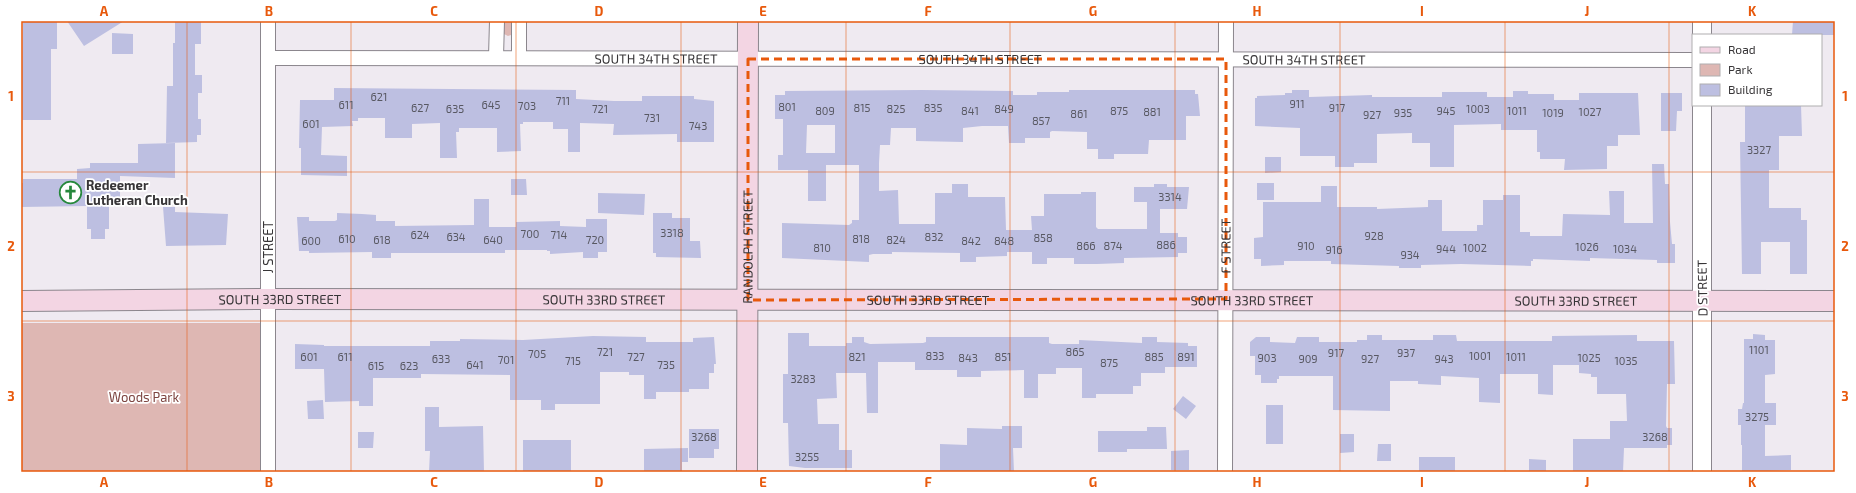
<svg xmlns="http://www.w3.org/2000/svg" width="1856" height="493" font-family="'Exo 2',sans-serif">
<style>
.green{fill:#deb7b3}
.building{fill:#bdbfe1;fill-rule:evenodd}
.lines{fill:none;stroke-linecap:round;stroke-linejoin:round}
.minor-casing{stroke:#8b868d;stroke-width:16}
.tertiary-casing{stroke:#8b868d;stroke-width:20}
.secondary-casing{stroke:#8b868d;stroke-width:22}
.minor{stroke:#fff;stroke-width:14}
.tertiary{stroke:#fff;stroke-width:18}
.secondary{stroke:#f3d5e3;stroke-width:20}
.marked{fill:none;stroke:#e8590c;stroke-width:3;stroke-dasharray:8 5;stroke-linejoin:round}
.grid{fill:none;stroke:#e8590c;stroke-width:1;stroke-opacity:0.55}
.labels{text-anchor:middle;stroke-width:3.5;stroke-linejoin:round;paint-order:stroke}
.number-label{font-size:11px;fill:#585862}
.street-label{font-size:13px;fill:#373537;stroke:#fff}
.poi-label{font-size:13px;font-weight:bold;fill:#373537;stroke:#fff;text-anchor:start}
.park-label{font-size:13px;fill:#7d4541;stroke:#fff}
.neatline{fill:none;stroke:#e8590c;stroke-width:1.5}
.grid-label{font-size:13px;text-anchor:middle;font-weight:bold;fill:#e8590c}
</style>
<rect width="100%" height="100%" fill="#efeaf1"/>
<path class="green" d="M503 21H513L511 35 508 36 504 34Z
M21 323H268V472H21Z"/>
<path class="building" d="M23 21H57V49H51V120H21Z
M67 21H124L84 46Z
M175 21H201V44H195V75H202V93H198V119H201V135H197V142L166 143 167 86H173V43H175Z
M1793 21H1835V35H1792Z
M112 33 133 34V54H112Z
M334 88 576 90V99L614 101H642V96H694V99L714 101V142H677V134L613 135 614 124 580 123V152H568V129H553V122H523V124H520L521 151 497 152V128H459V132H456L457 158H440V123L412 124V138H385V118H358V121H352L353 126 322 127 321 155 347 156V176L301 175V148H299L300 100H334Z
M922 90 1013 91V95H1037V92H1069V90H1195V94H1198L1200 116H1186V140H1149L1148 154H1114V159H1098V149H1087V132L1052 131 1050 132V138H1025V143H1009L1008 126H982L963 128V142L916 141V128H891L890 145H880L879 163V191L898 190 899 224H935V193H952V184H968V197H1005L1006 230H1032L1031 216H1044V194H1081V192H1096V227L1098 229H1147V202H1134V187H1154V184H1167V187H1189L1187 209H1160V233H1178V237H1187V253H1178V257L1124 258V263L1097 264H1074V258H1047V264H1032V252H1007V256L976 257V262H960V253L892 252V254H873L869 255V262L782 258V223L849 225 852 223V220H859V165H826V201H808V170H778V155H783V119H775V95H785V91ZM807 125H835V153H806Z
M1292 90H1309V97L1372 95V97H1442V92H1487V97H1513V91H1528V94H1554V100H1579V93H1638L1640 135H1618V146H1607V169L1564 170 1565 159H1540V152H1537V130H1501V124L1454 125V167H1430V143H1412V133L1377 134V163H1354V167H1335V156H1300V128L1255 126V98H1257V96L1285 95V93H1292Z
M1661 93H1682V111H1677L1676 131H1661Z
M1745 105H1801L1802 136H1779V170H1769V208H1801V220H1807V274H1790V242H1761V274H1742L1740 142H1745Z
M175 143V178L120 176V201H109V229H105V239H91V229H87V206L21 207V183H23V179H77V169L90 168V163H138V144Z
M1265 157H1281V172L1265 173Z
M1652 164H1664L1665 184H1669L1670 222 1672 244H1675V263H1657V260L1590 258V261L1533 259V261H1531V266L1461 264 1421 265V268H1399V266L1331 264V261H1284V265L1261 266V259H1254V238L1263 237V202H1321V186H1337V207H1377V209L1428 207V200H1442V231H1477V225H1483V200H1503V195H1520V232H1530V236H1562L1563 214 1610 215 1609 191H1624V223H1653Z
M511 179H526L527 195H511Z
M1257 183H1274V200H1257Z
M598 193 645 194 644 215 598 213Z
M474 199H489V227H516V222L560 221V226L586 227V219H607V252H598V258H583V252L550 254V251H547V250H505V253H391V258H372V252L309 253V251H299L297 217H309V221H335L337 220V213L362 214 376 215V221H395V226L474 225Z
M163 207H175V212L228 214 226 245 166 246Z
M653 213H672V218H690V241H700L701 258 656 257V253H653Z
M788 333H809V346H846V343H852V337H864V342L870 344 923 343 926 342V337H1049V343L1052 344H1079V340L1142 343V337H1157V342L1188 343V346H1197V367H1165V373H1141V386H1133V394H1096V398H1082V368H1056V374H1038V398H1024V370L981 371V377H957V370H915V362H878V413H867L866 373H836L837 398 817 399 818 424H839V450H852V468H805L789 466 788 423H783V374H788Z
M1753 334 1765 335V340H1775V374L1765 375V403H1776V425H1765V456L1791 455V470L1742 472V445H1741V425H1738V409H1742L1743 403H1744V339H1753Z
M1367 335H1382V340H1433V335H1456L1457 341H1552V336L1637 335V341H1674L1675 384H1667L1666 426 1667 428H1672V445H1667V448H1624L1623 472H1573V439H1610V421H1627L1626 394H1597V377H1591V374L1579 373V365H1553V395L1538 394V374H1500V403L1479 402V378L1441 376V385L1418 384V381H1390V411L1333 410V376H1279V379H1277V383H1261V375H1255V356H1250V342L1256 337H1270V342L1295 343 1297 337H1319V342H1357V340H1367Z
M593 336 646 337V342H693V338L714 337 716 364H714V373H709V389H689V392H656V399H644V375H629V372H600V404H555V410H541V400H510V375L421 374V378H373V406H359V401L325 402 324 369H295V344L324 345V346H430V341H460V339L523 340Z
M1183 396 1196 406 1186 419 1173 409Z
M323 400 324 419H308L307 401Z
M1266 405H1283V444H1266Z
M425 407H439V427L483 426 484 472H429L430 451H425Z
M1002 426H1022V448H1013L1014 472H940V444L967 445V428L1002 429Z
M1147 427H1166L1167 449H1127V452H1098V431H1147Z
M689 429H719V449H714V458H689Z
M358 432H374L373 448H358Z
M1340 434H1354V452L1340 453Z
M523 440H571V472H523Z
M1378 444H1391V461H1377Z
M688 448V462H682V472H644V449Z
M1189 450V470H1171V451Z
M1419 457H1455V472H1419Z
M1529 459 1546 460V472H1529Z"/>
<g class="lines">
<defs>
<g id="minor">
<path d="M496 57 497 21"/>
<path id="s1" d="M268 58 1693 60"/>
<path d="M519 58V21"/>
<path d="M268 472V21"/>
<path id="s2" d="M1225 472 1226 21"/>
</g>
<path id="tertiary" d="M1702 35V21
M1702 105V472"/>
<g id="secondary">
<path id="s3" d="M21 301 268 299 1835 301"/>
<path id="s4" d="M747 472 748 21"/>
</g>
</defs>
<use href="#minor" class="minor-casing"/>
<use href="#tertiary" class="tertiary-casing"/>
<use href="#secondary" class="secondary-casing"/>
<use href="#minor" class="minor"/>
<use href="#tertiary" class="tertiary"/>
<use href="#secondary" class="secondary"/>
</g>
<path class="marked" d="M748 59H1226V299L748 300Z"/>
<path class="grid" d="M187 21V472M351 21V472M516 21V472M681 21V472M846 21V472M1010 21V472M1175 21V472M1340 21V472M1505 21V472M1669 21V472M21 172H1835M21 321H1835"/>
<defs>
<symbol id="church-ring" viewBox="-11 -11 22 22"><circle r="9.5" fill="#fff" stroke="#26883c" stroke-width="1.5"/><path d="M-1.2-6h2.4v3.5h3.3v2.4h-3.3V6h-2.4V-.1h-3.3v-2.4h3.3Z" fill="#26883c"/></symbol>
</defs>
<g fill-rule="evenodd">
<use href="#church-ring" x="58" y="180" width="25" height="25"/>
</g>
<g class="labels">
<g class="number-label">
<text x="379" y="101">621</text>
<text x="563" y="105">711</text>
<text x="1297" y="108">911</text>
<text x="346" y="109">611</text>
<text x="491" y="109">645</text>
<text x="527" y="110">703</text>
<text x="787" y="111">801</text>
<text x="420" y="112">627</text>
<text x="862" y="112">815</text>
<text x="933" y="112">835</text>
<text x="1337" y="112">917</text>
<text x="455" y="113">635</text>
<text x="600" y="113">721</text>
<text x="896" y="113">825</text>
<text x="1004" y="113">849</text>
<text x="1478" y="113">1003</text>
<text x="825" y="115">809</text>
<text x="970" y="115">841</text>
<text x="1119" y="115">875</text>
<text x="1446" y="115">945</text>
<text x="1517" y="115">1011</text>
<text x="1152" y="116">881</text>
<text x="1590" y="116">1027</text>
<text x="1403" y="117">935</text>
<text x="1553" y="117">1019</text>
<text x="1079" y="118">861</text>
<text x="1372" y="119">927</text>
<text x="652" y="122">731</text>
<text x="1041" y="125">857</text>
<text x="311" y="128">601</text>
<text x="698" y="130">743</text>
<text x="1759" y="154">3327</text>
<text x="1170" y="201">3314</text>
<text x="672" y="237">3318</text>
<text x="530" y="238">700</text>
<text x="420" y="239">624</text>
<text x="559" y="239">714</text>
<text x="1374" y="240">928</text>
<text x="456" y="241">634</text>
<text x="934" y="241">832</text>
<text x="1043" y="242">858</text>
<text x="347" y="243">610</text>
<text x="861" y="243">818</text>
<text x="382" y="244">618</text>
<text x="493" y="244">640</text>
<text x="595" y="244">720</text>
<text x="896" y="244">824</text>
<text x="311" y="245">600</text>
<text x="971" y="245">842</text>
<text x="1004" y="245">848</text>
<text x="1166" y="249">886</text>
<text x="1086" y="250">866</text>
<text x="1113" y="250">874</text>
<text x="1306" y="250">910</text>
<text x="1587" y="251">1026</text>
<text x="822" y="252">810</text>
<text x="1475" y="252">1002</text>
<text x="1446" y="253">944</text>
<text x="1625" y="253">1034</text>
<text x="1334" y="254">916</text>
<text x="1410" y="259">934</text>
<text x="1759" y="354">1101</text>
<text x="605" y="356">721</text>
<text x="1075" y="356">865</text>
<text x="1336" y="357">917</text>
<text x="1406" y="357">937</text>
<text x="537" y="358">705</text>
<text x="935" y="360">833</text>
<text x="1480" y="360">1001</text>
<text x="309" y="361">601</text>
<text x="345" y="361">611</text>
<text x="636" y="361">727</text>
<text x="857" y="361">821</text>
<text x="1003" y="361">851</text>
<text x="1154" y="361">885</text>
<text x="1186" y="361">891</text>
<text x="1516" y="361">1011</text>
<text x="968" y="362">843</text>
<text x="1267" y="362">903</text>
<text x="1589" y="362">1025</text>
<text x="441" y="363">633</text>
<text x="1308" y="363">909</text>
<text x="1370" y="363">927</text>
<text x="1444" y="363">943</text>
<text x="506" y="364">701</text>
<text x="573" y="365">715</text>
<text x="1626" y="365">1035</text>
<text x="1109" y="367">875</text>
<text x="475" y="369">641</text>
<text x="666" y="369">735</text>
<text x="376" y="370">615</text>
<text x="409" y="370">623</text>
<text x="803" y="383">3283</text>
<text x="1757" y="421">3275</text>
<text x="704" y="441">3268</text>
<text x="1655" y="441">3268</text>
<text x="807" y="461">3255</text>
</g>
<g class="street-label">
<text dy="5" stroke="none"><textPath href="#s1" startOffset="388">SOUTH 34TH STREET</textPath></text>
<text dy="5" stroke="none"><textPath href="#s1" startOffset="712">SOUTH 34TH STREET</textPath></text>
<text dy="5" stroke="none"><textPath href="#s1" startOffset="1036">SOUTH 34TH STREET</textPath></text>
<text transform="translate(268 247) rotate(-90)" y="5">J STREET</text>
<text dy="5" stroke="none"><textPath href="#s4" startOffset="225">RANDOLPH STREET</textPath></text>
<text dy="5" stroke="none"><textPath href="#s2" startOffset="226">F STREET</textPath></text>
<text transform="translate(1702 288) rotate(-91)" y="5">D STREET</text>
<text dy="5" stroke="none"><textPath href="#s3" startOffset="259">SOUTH 33RD STREET</textPath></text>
<text dy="5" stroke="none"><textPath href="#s3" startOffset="1231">SOUTH 33RD STREET</textPath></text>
<text dy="5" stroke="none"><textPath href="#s3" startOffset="583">SOUTH 33RD STREET</textPath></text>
<text dy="5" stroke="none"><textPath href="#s3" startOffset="907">SOUTH 33RD STREET</textPath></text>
<text dy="5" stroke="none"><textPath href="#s3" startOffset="1555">SOUTH 33RD STREET</textPath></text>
</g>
<g class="poi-label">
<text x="86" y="190">Redeemer<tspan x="86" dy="15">Lutheran Church</tspan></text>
</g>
<g class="park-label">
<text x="144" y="402">Woods Park</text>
</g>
</g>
<rect width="1856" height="493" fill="none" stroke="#ffffff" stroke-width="44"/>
<rect x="1692" y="34" width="130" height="72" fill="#ffffff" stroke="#afaeaf"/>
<rect x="1700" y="47" width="20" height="6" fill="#f3d5e3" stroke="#afaeaf"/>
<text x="1728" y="54" font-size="12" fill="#373537">Road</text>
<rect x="1700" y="64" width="20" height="12" fill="#deb7b3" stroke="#afaeaf"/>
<text x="1728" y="74" font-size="12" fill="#373537">Park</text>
<rect x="1700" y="84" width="20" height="12" fill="#bdbfe1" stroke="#afaeaf"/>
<text x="1728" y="94" font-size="12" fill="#373537">Building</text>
<rect x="22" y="22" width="1812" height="449" class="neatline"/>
<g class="grid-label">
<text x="104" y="16">A</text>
<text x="269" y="16">B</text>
<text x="434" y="16">C</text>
<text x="599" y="16">D</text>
<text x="763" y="16">E</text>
<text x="928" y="16">F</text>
<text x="1093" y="16">G</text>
<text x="1257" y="16">H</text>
<text x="1422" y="16">I</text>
<text x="1587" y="16">J</text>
<text x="1752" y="16">K</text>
<text x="11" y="101">1</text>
<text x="1845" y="101">1</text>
<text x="11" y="251">2</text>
<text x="1845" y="251">2</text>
<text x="11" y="401">3</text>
<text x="1845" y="401">3</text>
<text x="104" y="487">A</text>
<text x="269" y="487">B</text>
<text x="434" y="487">C</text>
<text x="599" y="487">D</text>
<text x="763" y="487">E</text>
<text x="928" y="487">F</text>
<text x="1093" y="487">G</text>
<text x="1257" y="487">H</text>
<text x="1422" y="487">I</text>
<text x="1587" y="487">J</text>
<text x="1752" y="487">K</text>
</g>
</svg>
